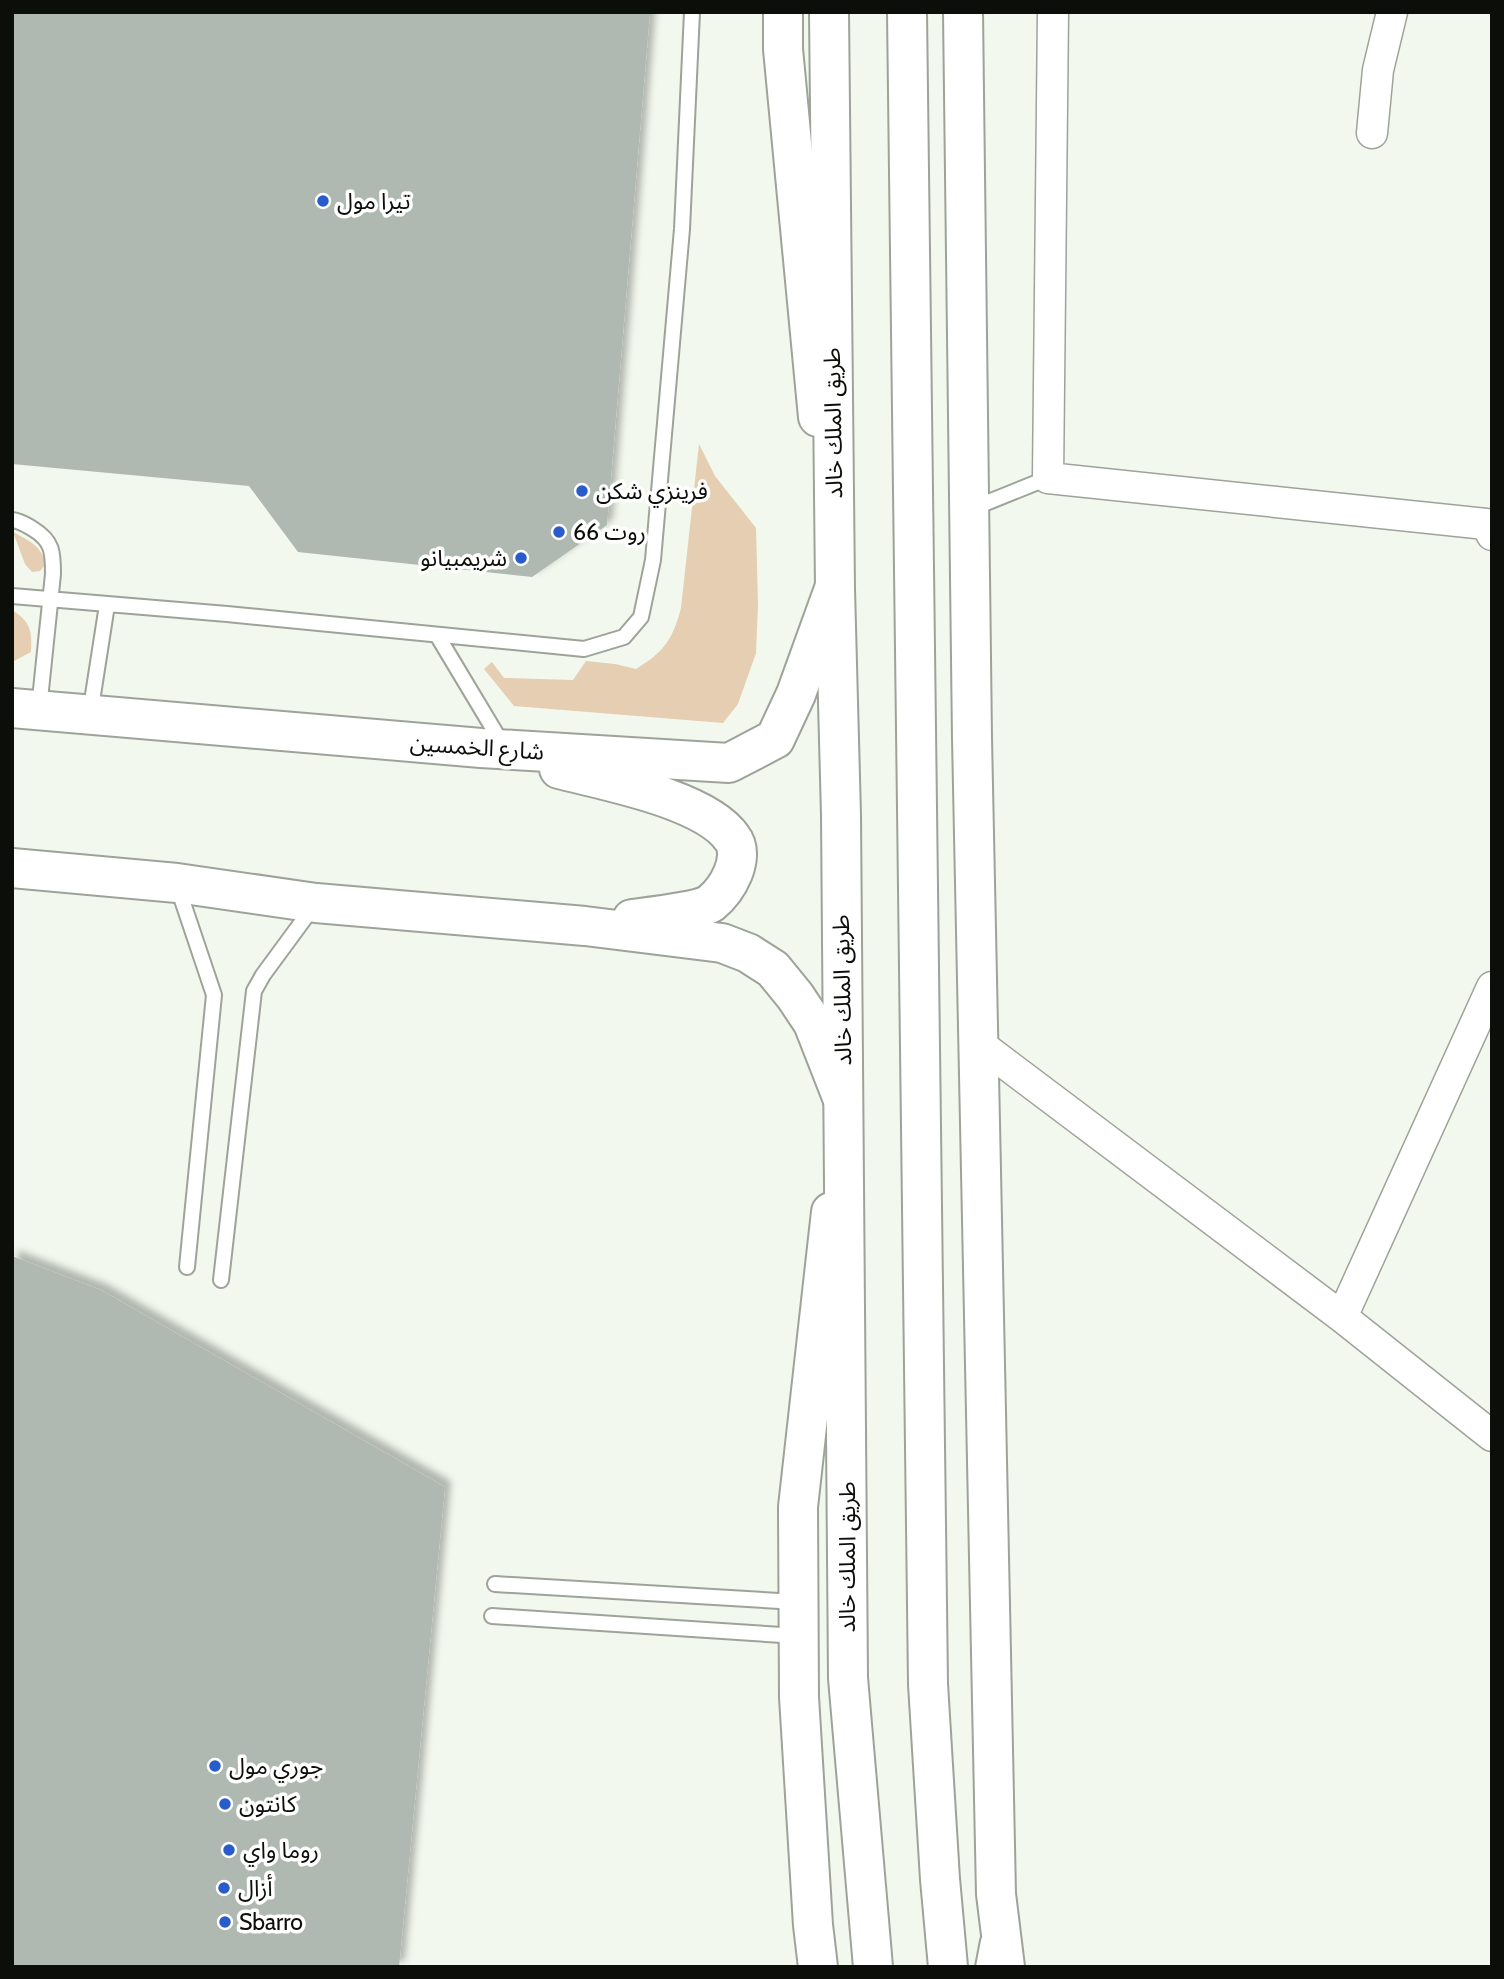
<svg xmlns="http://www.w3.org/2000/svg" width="1504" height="1979" font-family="Cabin,'Noto Sans Arabic',sans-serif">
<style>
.green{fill:#e5ceb1}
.building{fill:#afb9b2;filter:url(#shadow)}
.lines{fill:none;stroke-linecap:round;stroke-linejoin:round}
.lane-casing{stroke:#9ea399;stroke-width:18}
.street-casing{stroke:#9ea399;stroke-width:33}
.secondary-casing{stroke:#9ea399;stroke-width:42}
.primary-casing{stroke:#9ea399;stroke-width:42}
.lane{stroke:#fff;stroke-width:14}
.street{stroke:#fff;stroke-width:30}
.secondary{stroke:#fff;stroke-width:38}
.primary{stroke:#fff;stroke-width:38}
.poi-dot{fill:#285cca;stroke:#fff;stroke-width:2.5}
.labels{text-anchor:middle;stroke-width:7;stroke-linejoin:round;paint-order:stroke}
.poi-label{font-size:23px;fill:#0c0e0a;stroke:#fff;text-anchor:start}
.street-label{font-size:23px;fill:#0c0e0a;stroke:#fff}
</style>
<defs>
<filter id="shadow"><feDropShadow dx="6" dy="-6" stdDeviation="3.5" flood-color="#0004"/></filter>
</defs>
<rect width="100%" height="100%" fill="#f2f8ed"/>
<path class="green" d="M699 444 715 476 756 528 758 604 756 653 738 704 723 723 514 706 484 669 492 662 504 678 573 680 586 661 615 664 636 669C664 652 673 639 681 608Z
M13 532C28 540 42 546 46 564L40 571 32 572 25 564Z
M12 610C31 622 32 631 31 652L14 661 12 660Z"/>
<path class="building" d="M12 12H650L607 525 532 577 298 552 249 486 12 464Z
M12 1256 101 1290 445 1487 399 1967H12Z"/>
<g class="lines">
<defs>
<path id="lane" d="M971 509 1048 478
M12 520C21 521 26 525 33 529 53 541 53 553 53 574L39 709
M12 596 227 614 584 649 624 637 641 617 653 560 682 229 692 12
M437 635 503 745
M90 714 107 605
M178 888 214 995 187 1267
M221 1280 254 991 263 975 313 907
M495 1584 797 1602
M492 1616 798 1636
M983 1967 988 1941"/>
<path id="street" d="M1053 12 1048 478 1486 524 1492 535
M1372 133 1378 70 1392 12
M978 1043 1342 1317 1492 987
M1342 1317 1492 1436"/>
<path id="secondary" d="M783 12V49L818 417
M963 12 972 738 996 1894 1005 1967
M12 708 481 748 729 763 775 739 796 694 834 589
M559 769C605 781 705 799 732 838 740 848 737 863 733 873 728 885 721 895 711 903 700 911 647 917 632 919
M12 868 177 883 316 903 585 926 722 943 748 953 773 969 795 996 813 1023 842 1097
M818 1967 813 1925 799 1697 798 1507 831 1212"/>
<path id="primary" d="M829 12 835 589 841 815 848 1678 873 1967
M907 12 928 1684 940 1879 948 1967"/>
</defs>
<use href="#lane" class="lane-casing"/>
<use href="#street" class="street-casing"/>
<use href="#secondary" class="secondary-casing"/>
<use href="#primary" class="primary-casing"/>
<use href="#lane" class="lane"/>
<use href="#street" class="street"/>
<use href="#secondary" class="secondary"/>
<use href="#primary" class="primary"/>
</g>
<g class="poi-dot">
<circle cx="323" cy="201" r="7"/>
<circle cx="582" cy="491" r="7"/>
<circle cx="559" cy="532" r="7"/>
<circle cx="521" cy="558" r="7"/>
<circle cx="215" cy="1766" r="7"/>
<circle cx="225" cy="1804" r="7"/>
<circle cx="229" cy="1850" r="7"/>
<circle cx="224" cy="1888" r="7"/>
<circle cx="225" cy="1922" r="7"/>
</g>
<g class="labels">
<g class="poi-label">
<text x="337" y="209">تيرا مول</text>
<text x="596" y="499">فرينزي شكن</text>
<text x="573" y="540">روت 66</text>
<text x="507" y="566" text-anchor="end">شريمبيانو</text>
<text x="229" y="1774">جوري مول</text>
<text x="239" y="1812">كانتون</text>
<text x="243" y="1858">روما واي</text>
<text x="238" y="1896">أزال</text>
<text x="239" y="1930">Sbarro</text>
</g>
<g class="street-label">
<text transform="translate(833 423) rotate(-91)" y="8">طريق الملك خالد</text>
<text transform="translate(477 747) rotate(4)" y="8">شارع الخمسين</text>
<text transform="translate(842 990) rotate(-91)" y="8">طريق الملك خالد</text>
<text transform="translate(847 1557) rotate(-90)" y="8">طريق الملك خالد</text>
</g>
</g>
<rect width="1504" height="1979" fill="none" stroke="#0c0e0a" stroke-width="28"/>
</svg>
